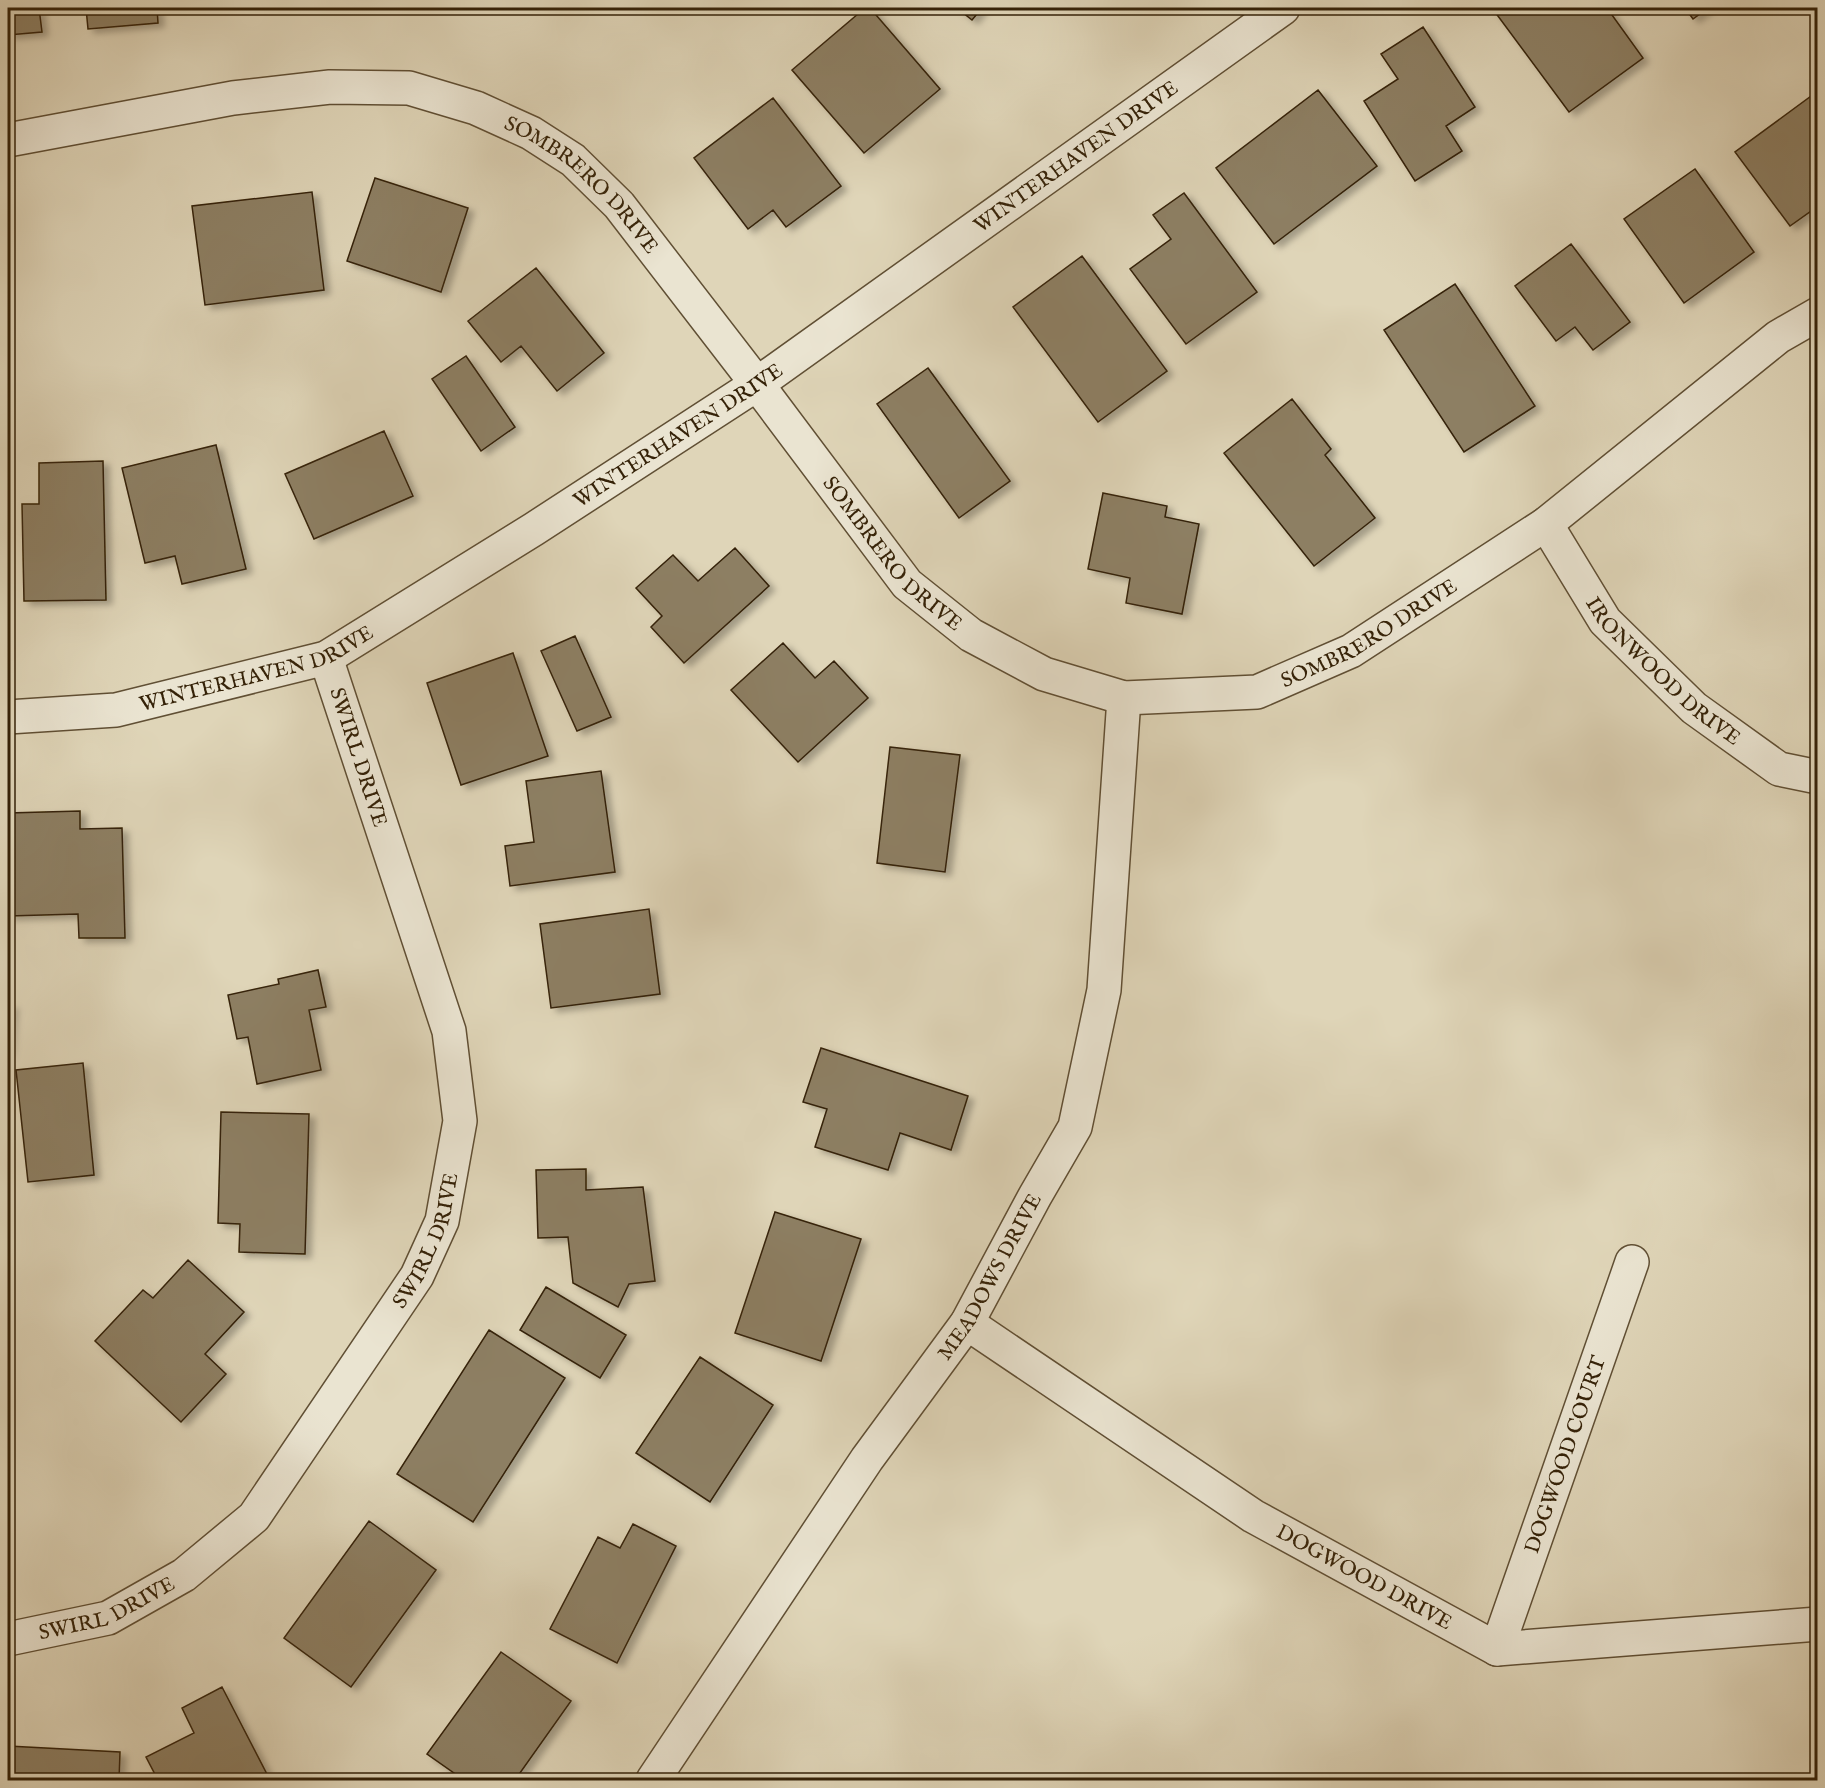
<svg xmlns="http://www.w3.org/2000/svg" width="1825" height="1788" font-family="'IM FELL English',serif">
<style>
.building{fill:#8d7f64;stroke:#352208;stroke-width:1.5;filter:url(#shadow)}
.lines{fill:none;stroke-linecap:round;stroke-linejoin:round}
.street-casing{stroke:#604f34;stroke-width:36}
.street{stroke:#eae4d1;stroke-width:33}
.labels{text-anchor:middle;stroke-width:5;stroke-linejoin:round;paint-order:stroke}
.street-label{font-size:21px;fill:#352208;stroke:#eae4d1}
</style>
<defs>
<filter id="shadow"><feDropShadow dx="6" dy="4" stdDeviation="3" flood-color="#0004"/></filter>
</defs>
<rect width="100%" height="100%" fill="#dfd5b8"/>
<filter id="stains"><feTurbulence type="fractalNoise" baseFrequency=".00333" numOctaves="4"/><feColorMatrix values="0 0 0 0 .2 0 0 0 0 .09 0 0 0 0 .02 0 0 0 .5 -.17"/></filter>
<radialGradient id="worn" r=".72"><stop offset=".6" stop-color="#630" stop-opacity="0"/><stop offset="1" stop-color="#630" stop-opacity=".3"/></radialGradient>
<path class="building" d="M8 8H39L42 32 8 35Z
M86 8H157L158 23 88 29Z
M865 8H870L940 89 864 153 792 70Z
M957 8H982L972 20Z
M1492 8H1607L1643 58 1569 112Z
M1685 8H1708L1693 19Z
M1423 27 1475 107 1446 126 1462 151 1415 181 1364 101 1398 79 1381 54Z
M1318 90 1377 166 1274 244 1216 168Z
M1818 91V206L1790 226 1735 152Z
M773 98 841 186 786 227 773 210 748 229 694 158Z
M1695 169 1754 252 1684 303 1624 219Z
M375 178 468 208 441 292 347 261Z
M312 192 324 290 205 305 192 206Z
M1184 193 1257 292 1186 344 1130 269 1171 239 1153 215Z
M1571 244 1630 322 1593 350 1575 327 1556 341 1515 286Z
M1082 256 1167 371 1098 422 1013 307Z
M536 268 604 353 557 391 521 346 501 362 468 321Z
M1455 284 1535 406 1464 452 1384 330Z
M466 356 515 427 481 451 432 379Z
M928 368 1010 481 959 518 877 404Z
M1292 399 1331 449 1325 455 1375 518 1314 566 1224 453Z
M384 431 413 496 314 539 285 474Z
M216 445 246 569 182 584 175 556 145 563 122 468Z
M103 461 106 600 24 601 22 504H39V463Z
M1103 493 1167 506 1165 517 1199 524 1182 614 1126 603 1130 578 1088 569Z
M735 548 769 586 684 663 651 627 662 616 636 588 673 555 698 581Z
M575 636 611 717 577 731 541 651Z
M783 643 815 678 834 661 868 698 798 762 731 690Z
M513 653 548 756 461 785 427 683Z
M890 747 960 755 945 872 877 863Z
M601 771 615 872 510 886 505 846 534 842 526 781Z
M80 811V829L122 828 125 938H79L78 914 8 916V813Z
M649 909 660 994 551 1008 540 924Z
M318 970 326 1007 309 1010 321 1070 257 1084 248 1037 237 1039 228 995 279 984 278 979Z
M8 1005H12L8 1053Z
M821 1048 968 1096 951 1150 900 1133 888 1170 815 1147 827 1109 803 1102Z
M83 1063 94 1175 28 1182 16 1070Z
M221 1112 309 1114 305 1254 239 1252 240 1224 218 1223Z
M586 1169V1190L643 1187 655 1281 629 1284 618 1307 573 1283 568 1237 538 1238 536 1170Z
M775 1212 861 1239 821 1361 735 1333Z
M188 1260 244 1312 205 1354 226 1374 181 1422 95 1341 143 1290 153 1298Z
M546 1287 626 1335 600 1378 520 1330Z
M489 1330 565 1378 473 1522 397 1474Z
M700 1357 773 1405 710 1502 636 1453Z
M369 1521 436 1570 351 1687 284 1638Z
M633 1524 676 1546 617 1663 550 1629 598 1537 620 1548Z
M501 1652 571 1701 515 1780H464L427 1754Z
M222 1687 270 1780H158L146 1757 194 1733 182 1708Z
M8 1746 120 1752 119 1780H8Z"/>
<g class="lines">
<defs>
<g id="street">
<path id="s1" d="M8 140 233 98 330 87 409 88 476 108 531 133 573 160 619 205 757 384 907 584 971 635 1044 674 1124 698 1257 692 1351 651 1546 524 1778 337 1818 314"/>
<path id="s2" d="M1546 524 1605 621 1694 708 1779 769 1818 777"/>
<path id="s3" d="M8 717 116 710 326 658 534 529 757 384 1283 8"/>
<path id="s4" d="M967 1323 1253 1516 1497 1649 1818 1624"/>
<path id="s5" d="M8 1639 108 1618 184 1575 254 1517 417 1276 442 1221 460 1121 449 1031 326 658"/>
<path id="s6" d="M1497 1649 1632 1262"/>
<path id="s7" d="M653 1780 867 1459 967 1323 1035 1196 1075 1127 1104 990 1124 698"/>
</g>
</defs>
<use href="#street" class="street-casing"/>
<use href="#street" class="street"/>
</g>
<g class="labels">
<g class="street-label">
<text dy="7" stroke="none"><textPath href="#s3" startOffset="1227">WINTERHAVEN DRIVE</textPath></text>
<text dy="7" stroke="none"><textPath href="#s1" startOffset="608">SOMBRERO DRIVE</textPath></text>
<text dy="7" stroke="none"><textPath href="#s3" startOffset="741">WINTERHAVEN DRIVE</textPath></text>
<text dy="7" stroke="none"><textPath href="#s1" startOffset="1094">SOMBRERO DRIVE</textPath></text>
<text dy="7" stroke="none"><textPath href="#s1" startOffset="1634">SOMBRERO DRIVE</textPath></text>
<text dy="7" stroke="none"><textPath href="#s3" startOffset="255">WINTERHAVEN DRIVE</textPath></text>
<text dy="7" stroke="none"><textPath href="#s2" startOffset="190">IRONWOOD DRIVE</textPath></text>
<text transform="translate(359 757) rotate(72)" y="7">SWIRL DRIVE</text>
<text dy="7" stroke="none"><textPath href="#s5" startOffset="608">SWIRL DRIVE</textPath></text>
<text dy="7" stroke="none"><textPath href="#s7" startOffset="606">MEADOWS DRIVE</textPath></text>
<text dy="7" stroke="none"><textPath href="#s6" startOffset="206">DOGWOOD COURT</textPath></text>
<text dy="7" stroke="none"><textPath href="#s4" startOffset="472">DOGWOOD DRIVE</textPath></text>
<text dy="7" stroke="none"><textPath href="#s5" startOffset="104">SWIRL DRIVE</textPath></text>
</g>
</g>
<rect width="1825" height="1788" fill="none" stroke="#dfd5b8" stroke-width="30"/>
<rect x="9" y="9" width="1807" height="1770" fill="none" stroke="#352208" stroke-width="3"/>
<rect x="15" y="15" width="1795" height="1758" fill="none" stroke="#352208" stroke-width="1.5"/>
<rect width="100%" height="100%" filter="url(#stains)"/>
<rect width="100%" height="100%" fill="url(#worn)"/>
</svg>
